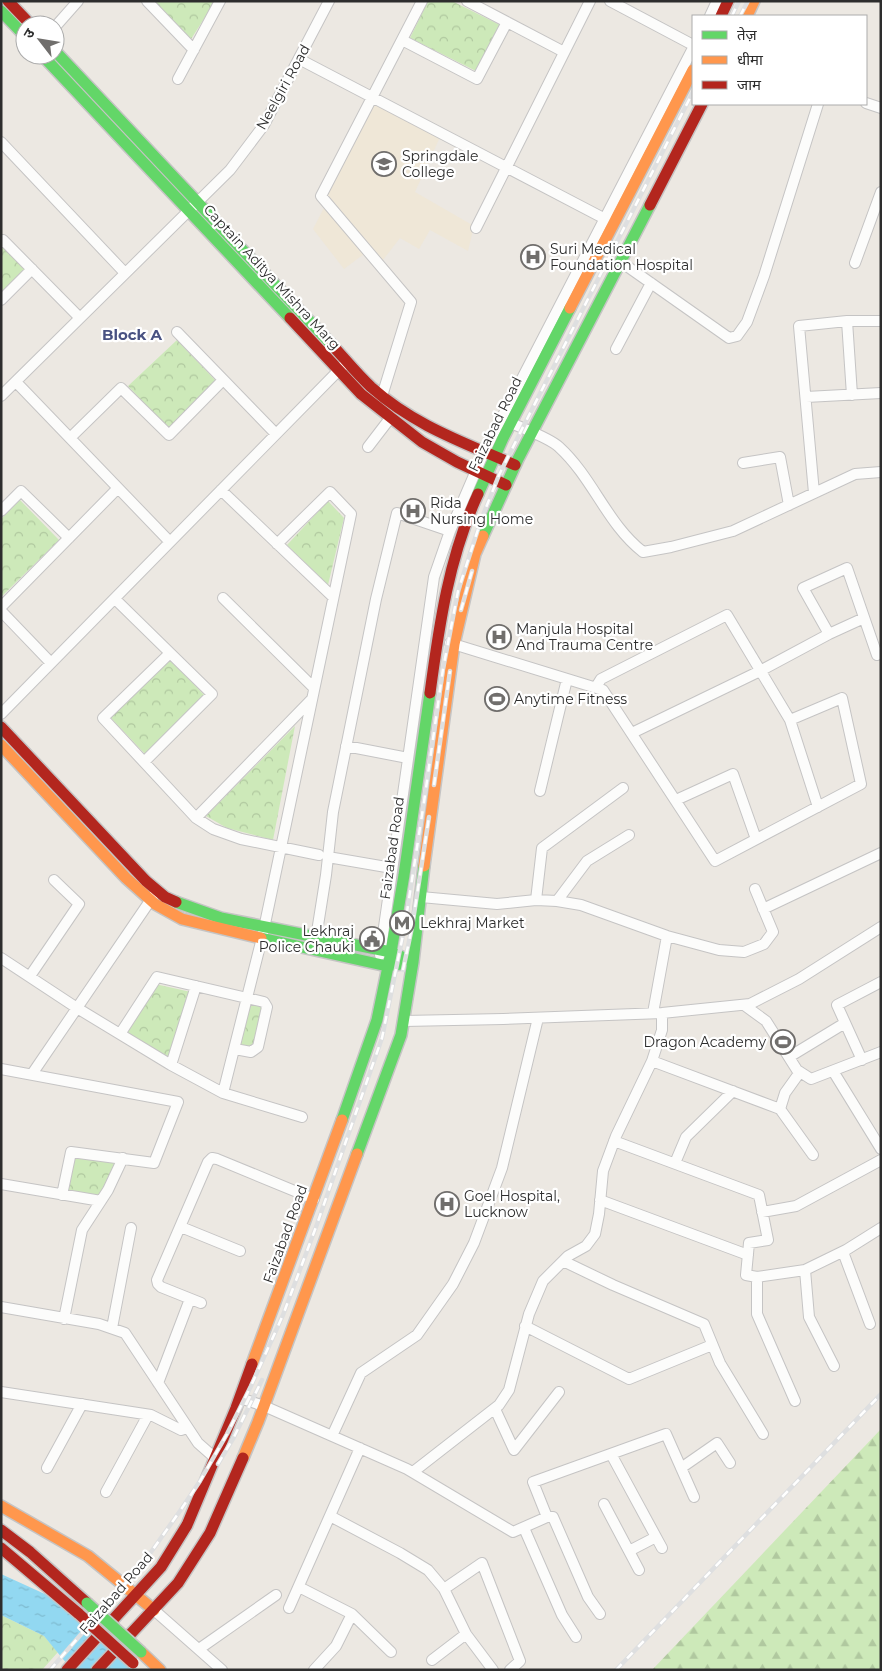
<svg xmlns="http://www.w3.org/2000/svg" width="882" height="1671" font-family="Montserrat,'Noto Sans Devanagari',sans-serif">
<style>
.education{fill:#efe7d7}
.forest{fill:url(#forest-firs)}
.park{fill:url(#park-crowns)}
.water{fill:url(#water-ripples)}
.lines{fill:none;stroke-linecap:round;stroke-linejoin:round}
.street-casing{stroke:#c5c4c4;stroke-width:12}
.fast-casing{stroke:#c5c4c4;stroke-width:14}
.slow-casing{stroke:#c5c4c4;stroke-width:14}
.jam-casing{stroke:#c5c4c4;stroke-width:14}
.street{stroke:#fcfcfb;stroke-width:10}
.fast{stroke:#63d668;stroke-width:11}
.slow{stroke:#ff974d;stroke-width:11}
.jam{stroke:#b3261e;stroke-width:11}
.rail-casing{stroke:#dedfe0;stroke-width:4.5}
.rail{stroke:#fff;stroke-width:2.5;stroke-dasharray:8;stroke-linecap:butt}
.fast-bridge-casing{stroke:#c5c4c4;stroke-width:14;stroke-linecap:butt}
.jam-bridge-casing{stroke:#c5c4c4;stroke-width:14;stroke-linecap:butt}
.fast-bridge{stroke:#63d668;stroke-width:11}
.jam-bridge{stroke:#b3261e;stroke-width:11}
.labels{text-anchor:middle;stroke-width:4.5;stroke-linejoin:round;paint-order:stroke}
.street-label{font-size:14px;fill:#2d2d2d;stroke:#fff}
.poi-label{font-size:14px;fill:#2d2d2d;stroke:#fff;text-anchor:start}
.neighbourhood-label{font-size:15px;font-weight:bold;fill:#495282;stroke:#fff}
</style>
<defs>
<pattern id="forest-firs" width="22" height="20" patternUnits="userSpaceOnUse" patternTransform="scale(1.25)"><rect width="22" height="20" fill="#cde9b9"/><path d="M5 1l3.5 6h-7zM16 11l3.5 6h-7z" fill="#b0c89f"/></pattern>
<pattern id="park-crowns" width="20" height="18" patternUnits="userSpaceOnUse" patternTransform="scale(1.25)"><rect width="20" height="18" fill="#cde9b9"/><path d="M2 6a3 3 0 1 1 6 0M12 15a3 3 0 1 1 6 0" fill="none" stroke="#b0c89f"/></pattern>
<pattern id="water-ripples" width="26" height="14" patternUnits="userSpaceOnUse" patternTransform="scale(1.25)"><rect width="26" height="14" fill="#92d8f1"/><path d="M2 4q2-2 4 0t4 0M15 11q2-2 4 0t4 0" fill="none" stroke="#7ebacf"/></pattern>
</defs>
<rect width="100%" height="100%" fill="#ece8e2"/>
<path class="education" d="M374 102 441 135 415 192 474 226 468 251 430 230 419 249 400 238 383 260 372 248 344 269 313 229 329 198 325 194Z"/>
<path class="forest" d="M881 1429V1670H652Z"/>
<path class="park" d="M145 1H212L214 3 186 47Z
M428 1H452L500 25 476 71 410 38Z
M3 247 25 270 1 293V248Z
M177 340 216 381 168 428 128 386Z
M20 500 59 540 1 597V519Z
M328 501 344 518 328 585 287 545Z
M170 659 205 696 145 754 110 717Z
M295 726 273 840 227 828 206 816Z
M155 984 191 992 169 1059 123 1033Z
M249 1003 263 1007 252 1049 238 1046Z
M72 1155 119 1162 100 1198 65 1193Z
M1 1615 44 1636 58 1652 42 1670H1Z"/>
<path class="water" d="M1 1574 58 1600 132 1670H72L44 1636 1 1615Z"/>
<g class="lines">
<defs>
<path id="street" d="M147 1 194 50
M467 1 564 52
M610 1 693 45
M710 16 717 1
M55 27 78 1
M402 40 477 79 507 22
M299 59 611 222
M178 79 220 1
M866 103 881 108
M1 142 125 273
M476 228 590 1
M1 242 3 240 80 318
M621 262 729 338 737 336 747 322 764 276 818 104
M855 263 881 192
M1 300 32 269
M847 321 852 395
M177 332 276 434
M616 349 651 283
M16 382 170 542
M1 396 230 170 264 125 329 1
M382 396 411 302 321 196 422 1
M806 397 881 393
M511 423C524 429 550 438 559 447 593 478 607 524 643 552L671 547 733 531 855 474 881 472
M70 438 121 388 169 435 223 380
M368 447 391 417
M743 463 780 457 789 505
M221 490 333 597
M814 493 799 326 847 321H881
M1 511 21 491 69 538
M223 598 314 688
M115 599 212 694 144 762
M1 607 118 488
M1 611 51 663
M829 634 803 588 847 568 877 655
M450 643 603 690 715 861 861 784 842 698 790 720
M170 653 103 718 196 818 213 829 241 839 319 855
M596 687 601 679 727 615 790 720 818 807
M1 714 343 366
M632 733 760 671 829 634 864 618
M346 746 408 758
M540 791 567 679
M676 800 733 774 756 839
M196 818 311 700
M328 857 392 868
M421 897 497 904 536 900 557 901 581 905 667 936 719 950 744 952 764 944 773 932 755 889
M536 900 542 848 623 788
M557 901 587 861 629 835
M763 909 881 853
M316 938 326 875 333 812 376 599 397 513 450 531
M380 955 434 577 450 531 484 452 693 48
M1 958 77 1008 171 1065 223 1093 302 1117
M30 976 79 904 54 880
M744 1005 766 1021 797 1070 811 1079 881 1052
M653 1013 667 936
M404 1021 503 1019 662 1013 750 1004 799 979 881 927
M120 1034 157 977 264 1002 267 1007 258 1047 251 1052 235 1049
M789 1057 845 1023
M862 1060 837 1005 881 982
M652 1061 780 1109
M171 1065 196 986
M1 1069 178 1102 154 1163 71 1152 62 1195
M833 1071 881 1149
M800 1072 785 1093 780 1109 813 1155
M32 1074 154 895
M223 1093 262 938 351 514 330 492 277 544
M614 1141 759 1195 768 1240 749 1243 746 1275 757 1277 805 1270 846 1250 881 1228
M675 1163 686 1137 733 1091
M1 1184 101 1201
M600 1200 748 1255
M762 1212 796 1206 881 1160
M181 1227 240 1251
M843 1252 870 1324
M563 1261 613 1285 704 1324 720 1363 763 1434
M805 1270 809 1317 834 1366
M757 1277V1314L795 1401
M201 1303 161 1287 158 1284 157 1280 208 1162 212 1158 217 1159 314 1199
M1 1307 99 1324 125 1333 198 1443 215 1458
M64 1319 82 1230 108 1190 123 1158
M525 1326 629 1379 712 1345
M112 1328 131 1228
M158 1383 190 1299
M1 1392 151 1415 181 1430 187 1428
M240 1398 264 1406 407 1469 513 1532 547 1517 533 1482 666 1434 694 1497
M495 1409 514 1450 559 1392
M332 1436 361 1373 417 1335 453 1284 474 1243 502 1168 538 1018
M611 1454 662 1548
M47 1468 82 1404
M681 1468 717 1443 730 1463
M413 1472 499 1405 509 1390 529 1314 543 1281 568 1256 586 1246 595 1234 599 1214 603 1171 616 1136 652 1061 662 1030V1013
M106 1492 148 1415
M604 1504 639 1570
M330 1516 400 1553 428 1570 444 1589 466 1634 493 1670
M547 1517H553L588 1597 600 1614
M524 1528 562 1615 576 1637
M629 1551 656 1537
M299 1587 352 1614 391 1652
M444 1589 482 1563 520 1661 510 1670
M289 1608 360 1448
M154 1610 222 1670
M199 1649 276 1595
M432 1660 466 1634
M314 1670 336 1646 352 1614"/>
<path id="fast" d="M1 11 25 36
M55 51 332 345
M42 55 290 318
M478 494 503 438 570 308
M483 536 518 459 650 205
M176 902 221 918 391 952 413 962
M261 938 387 966 401 964
M342 1120 377 1020 391 952 404 875 430 693
M357 1154 401 1035 413 962 424 866"/>
<path id="slow" d="M747 16 754 1
M570 308 693 70
M1 745 126 878 155 904 182 919 261 938
M424 866 454 644 475 554 483 536
M252 1364 342 1120
M243 1458 258 1422 357 1154
M1 1506 88 1556 154 1610
M141 1652 160 1670"/>
<path id="jam" d="M8 1 31 25
M721 16 728 1
M650 205 702 104
M290 318 361 394 422 442 457 462 506 485
M332 345C345 359 357 374 371 387 415 426 463 442 515 465
M430 693C439 626 449 556 478 494
M1 727 146 881 165 897 176 902
M1 1530 30 1552 87 1603
M1 1548 79 1614
M67 1670 161 1567 187 1525 236 1408 252 1364
M97 1670 178 1583 210 1533 243 1458"/>
</defs>
<use href="#street" class="street-casing"/>
<use href="#fast" class="fast-casing"/>
<use href="#slow" class="slow-casing"/>
<use href="#jam" class="jam-casing"/>
<use href="#street" class="street"/>
<use href="#fast" class="fast"/>
<use href="#slow" class="slow"/>
<use href="#jam" class="jam"/>
<defs>
<path id="rail" d="M732 16 739 1
M740 16 748 1
M461 610 472 571
M434 785 450 671
M403 970 412 927 429 817
M218 1464 234 1437 262 1380
M50 1670 144 1562 180 1511 200 1481 227 1434 251 1386 283 1315 316 1227 382 1038 405 925 424 802 443 669 458 591 481 520 499 475 519 435 693 92
M616 1670 881 1394"/>
</defs>
<use href="#rail" class="rail-casing"/>
<use href="#rail" class="rail"/>
<defs>
<path id="fast-bridge" d="M87 1603 141 1652"/>
<path id="jam-bridge" d="M79 1614 133 1663"/>
</defs>
<use href="#fast-bridge" class="fast-bridge-casing"/>
<use href="#jam-bridge" class="jam-bridge-casing"/>
<use href="#fast-bridge" class="fast-bridge"/>
<use href="#jam-bridge" class="jam-bridge"/>
</g>
<defs>
<symbol id="school-ring" viewBox="-11 -11 22 22"><circle r="9.5" fill="#fff" stroke="#706e6c" stroke-width="1.5"/><path d="M0-5L7-2L0 1L-7-2ZM-4 1L0 2.5L4 1V4Q0 6-4 4Z" fill="#706e6c"/></symbol>
<symbol id="hospital-ring" viewBox="-11 -11 22 22"><circle r="9.5" fill="#fff" stroke="#706e6c" stroke-width="1.5"/><path d="M-5-5h3v3.5h4V-5h3V5h-3V1.5h-4V5h-3Z" fill="#706e6c"/></symbol>
<symbol id="stadium-ring" viewBox="-11 -11 22 22"><circle r="9.5" fill="#fff" stroke="#706e6c" stroke-width="1.5"/><path d="M0-5a6.5 5 0 1 0 0 10a6.5 5 0 1 0 0-10ZM-3.5-1.8h7v3.6h-7Z" fill="#706e6c"/></symbol>
<symbol id="metro-ring" viewBox="-11 -11 22 22"><circle r="9.5" fill="#fff" stroke="#706e6c" stroke-width="1.5"/><path d="M-5.5 5V-5H-3L0 0L3-5H5.5V5H3V-.5L0 4L-3-.5V5Z" fill="#706e6c"/></symbol>
<symbol id="civic-ring" viewBox="-11 -11 22 22"><circle r="9.5" fill="#fff" stroke="#706e6c" stroke-width="1.5"/><path d="M-.6-6.5H3V-4.5H.6V-3L4-1V1h2V6H-6V1h2V-1L-.6-3ZM-1.2 2.5V6h2.4V2.5Z" fill="#706e6c"/></symbol>
</defs>
<g fill-rule="evenodd">
<use href="#school-ring" x="370" y="150" width="28" height="28"/>
<use href="#hospital-ring" x="519" y="243" width="28" height="28"/>
<use href="#hospital-ring" x="399" y="497" width="28" height="28"/>
<use href="#hospital-ring" x="485" y="623" width="28" height="28"/>
<use href="#stadium-ring" x="483" y="685" width="28" height="28"/>
<use href="#metro-ring" x="388" y="909" width="28" height="28"/>
<use href="#civic-ring" x="358" y="925" width="28" height="28"/>
<use href="#stadium-ring" x="769" y="1028" width="28" height="28"/>
<use href="#hospital-ring" x="433" y="1190" width="28" height="28"/>
</g>
<g class="labels">
<g class="street-label">
<text transform="translate(283 87) rotate(-61)" y="5">Neelgiri Road</text>
<text transform="translate(272 277) rotate(47)" y="5">Captain Aditya Mishra Marg</text>
<text transform="translate(495 424) rotate(-64)" y="5">Faizabad Road</text>
<text transform="translate(392 848) rotate(-82)" y="5">Faizabad Road</text>
<text transform="translate(285 1234) rotate(-70)" y="5">Faizabad Road</text>
<text transform="translate(116 1593) rotate(-49)" y="5">Faizabad Road</text>
</g>
<g class="poi-label">
<text x="402" y="161">Springdale<tspan x="402" dy="16">College</tspan></text>
<text x="550" y="254">Suri Medical<tspan x="550" dy="16">Foundation Hospital</tspan></text>
<text x="430" y="508">Rida<tspan x="430" dy="16">Nursing Home</tspan></text>
<text x="516" y="634">Manjula Hospital<tspan x="516" dy="16">And Trauma Centre</tspan></text>
<text x="514" y="704">Anytime Fitness</text>
<text x="420" y="928">Lekhraj Market</text>
<text x="354" y="936" text-anchor="end">Lekhraj<tspan x="354" dy="16">Police Chauki</tspan></text>
<text x="766" y="1047" text-anchor="end">Dragon Academy</text>
<text x="464" y="1201">Goel Hospital,<tspan x="464" dy="16">Lucknow</tspan></text>
</g>
<g class="neighbourhood-label">
<text x="132" y="340">Block A</text>
</g>
</g>
<rect width="882" height="1671" fill="none" stroke="#2d2d2d" stroke-width="5"/>
<rect x="692" y="15" width="175" height="90" fill="#ffffff" stroke="#ababab"/>
<rect x="702" y="31" width="25" height="8" fill="#63d668" stroke="#ababab"/>
<text x="737" y="40" font-size="15" fill="#2d2d2d">तेज़</text>
<rect x="702" y="56" width="25" height="8" fill="#ff974d" stroke="#ababab"/>
<text x="737" y="65" font-size="15" fill="#2d2d2d">धीमा</text>
<rect x="702" y="81" width="25" height="8" fill="#b3261e" stroke="#ababab"/>
<text x="737" y="90" font-size="15" fill="#2d2d2d">जाम</text>
<g transform="translate(40 40) rotate(301)"><circle r="24" fill="#ffffff" stroke="#ababab"/>
<path d="M0-4L9 19L0 12L-9 19Z" fill="#706e6c"/>
<text y="-8" font-size="14" font-weight="bold" text-anchor="middle" fill="#2d2d2d">उ</text>
</g>
</svg>
